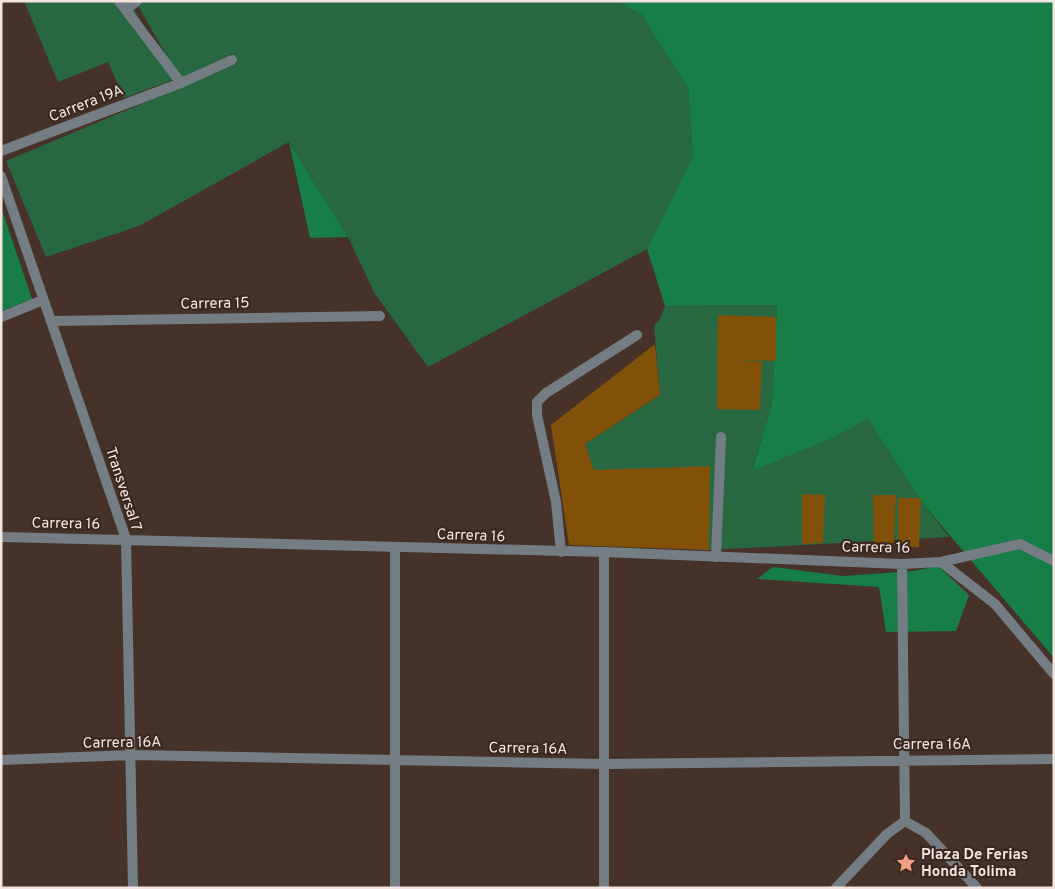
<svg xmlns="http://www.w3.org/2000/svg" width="1055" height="889" font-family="Overpass,sans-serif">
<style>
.green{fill:#276840}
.forest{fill:#167e46}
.building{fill:#815109}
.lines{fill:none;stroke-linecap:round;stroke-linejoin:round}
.service{stroke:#747d83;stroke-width:10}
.minor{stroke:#747d83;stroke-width:10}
.labels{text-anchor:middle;stroke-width:4.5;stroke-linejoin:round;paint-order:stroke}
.street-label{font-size:15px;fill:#f3e6e0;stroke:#3b281f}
.poi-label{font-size:15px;font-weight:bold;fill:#f3e6e0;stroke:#3b281f;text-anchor:start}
</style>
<rect width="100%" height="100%" fill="#463229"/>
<path class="green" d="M24 1H129L175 79 124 98 108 62 58 82Z
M141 1H615L641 14 688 88 693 156 647 249 428 367 375 294 348 237 289 142 139 226 46 257 6 161 238 63 232 54 180 79 137 4Z
M777 305 772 403 752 470 868 419 924 505 949 537 709 550 594 470 585 444 660 395 654 325 659 321 665 306Z"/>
<path class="forest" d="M615 1H1054V658L924 505 868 419 827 440 752 471 772 403 777 305 665 306 647 249 693 156 688 88 641 14Z
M289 142 348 237 310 238Z
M1 207 32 299 1 311Z
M938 566 969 595 956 631 886 632 879 587 757 579 773 567 843 576 913 571Z"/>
<path class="building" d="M718 315 776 317V361L740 360 762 362 760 410 717 409Z
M655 344 660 395 585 444 594 470 710 466 709 550 569 545 551 425Z
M802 494 825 495 823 543 802 544Z
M873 495H896L894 543 874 544Z
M898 498H921L919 547H898Z"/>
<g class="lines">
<path class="service" d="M716 557 721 437"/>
<path class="minor" d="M119 1 181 83
M126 10 137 1
M1 151 181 83 232 60
M1 176 126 539 133 888
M1 317 43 300
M51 321 380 316
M1 537 604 552 902 564 941 562 1020 544 1054 561
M561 552 556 502 537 415V402L546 393 637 335
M604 552V888
M941 562 995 604 1054 674
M902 564 905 821
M1 760 132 755 604 764 1054 759
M905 821 926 833 977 888
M395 888V548
M836 888 887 834 905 821"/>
</g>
<defs>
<symbol id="sight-bare" viewBox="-9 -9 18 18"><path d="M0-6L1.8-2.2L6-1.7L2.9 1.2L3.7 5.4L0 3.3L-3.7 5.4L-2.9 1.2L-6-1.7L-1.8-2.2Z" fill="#f39f86" stroke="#3b281f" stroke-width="2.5" paint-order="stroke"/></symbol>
</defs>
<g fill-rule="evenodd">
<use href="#sight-bare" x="892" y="849" width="28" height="28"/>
</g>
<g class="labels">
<g class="street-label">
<text transform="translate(86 103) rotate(-21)" y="5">Carrera 19A</text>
<text transform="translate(215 303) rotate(-1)" y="5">Carrera 15</text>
<text transform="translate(124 489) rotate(72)" y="5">Transversal 7</text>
<text transform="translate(66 523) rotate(1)" y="5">Carrera 16</text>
<text transform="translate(471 535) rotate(2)" y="5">Carrera 16</text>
<text transform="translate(876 547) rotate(1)" y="5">Carrera 16</text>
<text transform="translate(122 742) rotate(-1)" y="5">Carrera 16A</text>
<text x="932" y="749">Carrera 16A</text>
<text transform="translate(528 748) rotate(1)" y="5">Carrera 16A</text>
</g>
<g class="poi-label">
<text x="921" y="859">Plaza De Ferias<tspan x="921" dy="17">Honda Tolima</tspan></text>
</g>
</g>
<rect width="1055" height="889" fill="none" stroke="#f3e6e0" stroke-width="5"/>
</svg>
